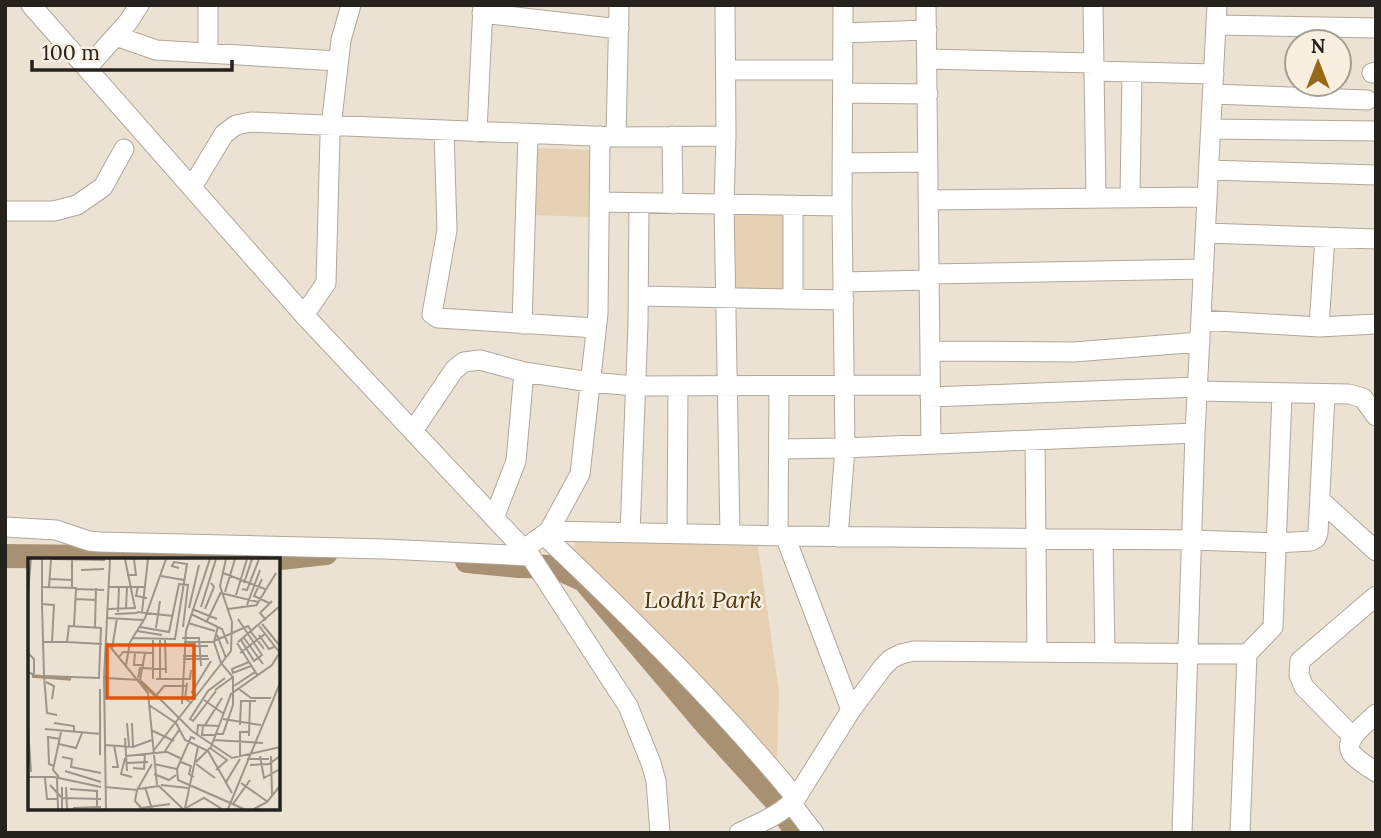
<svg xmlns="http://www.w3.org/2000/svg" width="1381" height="838" font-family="Lora,serif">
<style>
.green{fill:#e6d1b4}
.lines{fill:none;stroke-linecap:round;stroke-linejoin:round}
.river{stroke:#a79172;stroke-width:24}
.minor-casing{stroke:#b1a79b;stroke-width:21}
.minor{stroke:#fff;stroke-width:19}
.labels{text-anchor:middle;stroke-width:5;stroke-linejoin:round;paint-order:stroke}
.park-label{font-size:24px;font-style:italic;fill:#4d340b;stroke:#f9efe1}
.inset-river{fill:none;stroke:#a79172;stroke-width:3.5}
.inset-road{fill:none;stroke:#9c958b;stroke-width:2}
.view{fill:#de560d;fill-opacity:0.15;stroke:#de560d;stroke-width:3.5}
.inset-edge{fill:none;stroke:#25221d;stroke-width:3.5}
</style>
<rect width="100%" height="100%" fill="#ece2d4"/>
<path class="green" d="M536 148 592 150 590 217 534 215Z
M785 210 787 291H733L732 211Z
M580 534 757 540 779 691 777 763 572 549Z"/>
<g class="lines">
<path class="river" d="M5 556 271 559 326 553
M467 561 519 566 556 567 584 580 707 725 778 803 797 833"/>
<defs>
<path id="minor" d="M31 5 304 315 531 557 628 706 651 763 656 781 660 833
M725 5 726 136 724 204 730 535
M926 5 931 444
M1093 5 1096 198
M482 13 619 29
M1216 25 1376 28
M843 33 927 30
M116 36 156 50 338 61
M208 53V5
M927 59 1094 63
M87 68 129 21 139 5
M726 70H843
M1094 71 1214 74
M1372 73 1376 72
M843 93 928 94
M1213 94 1367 100
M1211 129 1376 131
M444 131 447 230 432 314 438 318 596 328
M477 132 483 5
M672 136 673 204
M616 137 619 5
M842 163 928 162
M1209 170 1376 175
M192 187 224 134 236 125 251 122 616 137 726 136
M1130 197 1132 72
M928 200 1207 197
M599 202 842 206
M793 205V299
M5 211H54L77 205 103 187 124 149
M1205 233 1376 239
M929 274 1204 269
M843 282 929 280
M638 296 844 300
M304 315 326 283 330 136 341 40 351 5
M1201 320 1319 327 1376 324
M522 324 528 134
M1319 327 1325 237
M930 351 1074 352 1200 342
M1197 391 1349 394 1363 398 1376 416
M930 397 1198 387
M413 431 454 370 464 362 480 360 524 372
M1035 440 1037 652
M779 449 845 448 1195 433
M1320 500 1376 551
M494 518 516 461 524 372 590 382 635 386 930 385
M5 527 56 530 89 541 100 542 385 549 530 556
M549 531 785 536 851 710
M630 533 638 324 639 203
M677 534 678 386
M544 535C632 619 718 703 796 798
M778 536 779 387
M785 536 1192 540 1276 543 1311 541 1316 538 1318 533 1325 394
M838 537 845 448 842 206 843 5
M1103 539 1105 653
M524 549 549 531 580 474 598 314 600 136
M1376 714C1367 723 1340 741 1353 755 1359 761 1368 767 1376 772
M1353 737 1304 687 1299 675 1300 661 1376 596
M791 803 814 833
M739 833C759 823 781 815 796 798L851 710 883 667 891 659 901 654 914 651 1247 654
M1182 833 1195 433 1217 5
M1240 833 1247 654 1273 627 1282 394"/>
</defs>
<use href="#minor" class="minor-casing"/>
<use href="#minor" class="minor"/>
</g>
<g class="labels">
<g class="park-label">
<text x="703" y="608">Lodhi Park</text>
</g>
</g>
<g transform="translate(28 558)">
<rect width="252" height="252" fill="#ece2d4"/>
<path class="inset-river" d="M4 118 43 121M112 123 130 140"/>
<path class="inset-road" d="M14 1V46L26 47 24 84M25 1 77 2M97 1 107 50M53 12 76 11M195 15 237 31M99 17H108L106 1M133 18 156 22M22 21 44 22M234 21 226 38 241 45M216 25 224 1M110 28 108 38 119 40M13 29 49 30M21 29 23 1M80 29H117M44 30V1M214 31 219 32 231 1M0 34 3 1M197 34 207 1M193 35 230 44M208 37 219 1M47 41 68 42M14 46 16 118 71 120 73 69M219 47 232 12M228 48 248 15M173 49 188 1M161 50 171 7M80 51 108 50M98 51 99 29M164 51 189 61M177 51 186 29 183 25M200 51 229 47M90 54 91 29M109 54 145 58M114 54 120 1M87 56 109 55M163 56 194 71 200 86M78 60 116 62M210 61 234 97 226 103 213 82M238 62 232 55 244 43M179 63 193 34M160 65 187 73M234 66 252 88M46 68 48 31 76 32M190 68 186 84 193 105 205 119V147M231 68 252 95M67 69 68 30M112 69 141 74 151 26 160 27 155 69M128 70 132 43M109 73 134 77M223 74 236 91M189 77 198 100M231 77 241 91 246 89M104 80 147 81 159 6 146 4 144 8 151 10M154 80H171L173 108M216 80 235 106M125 82V121M137 82 138 115M186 83 220 68 224 74M14 84H39L41 68 74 70M39 84 74 86M156 84H186M210 84 252 48M79 85 120 135 129 227M209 85 230 118M156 88H180M84 91 89 60M0 95 6 101V117L0 114M107 95 106 107H116M212 95 237 76M155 98H180M91 99 95 94 125 95M155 101H181M221 104 204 111 205 115 223 108M98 107 102 84 117 60 138 1M78 116V120L112 122M16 118 19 155 29 157M110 120 112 110 138 111M128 121H162L163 112M132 121V82M112 122 117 95M18 124 26 128 24 141M159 125 157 141 164 145M206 128 227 114M72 131V197M211 131 223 140H243M187 132 205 119M188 133 165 163 162 161 180 133 197 120M129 138 164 173 204 200 252 189M168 138 164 134 183 103M127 139 136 128H158M176 142 196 156M154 146 158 73 182 1M121 147 148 165M195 161 233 167M26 165 46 168V174M99 165 101 188M104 165 105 189M148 165 157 182 180 193 204 235M175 167 174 177H188M177 167 194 140M212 167 213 143H228M0 170 3 214M17 171 73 176M123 172 146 183M151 172 137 193 154 201M189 176H195L205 147M169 177 170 167 192 168M221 178 222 143M97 180 99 213M186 182 235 185M31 186 48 190 54 175M77 187 105 189 124 182M182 190 199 202 188 212M126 192 203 93 204 64 192 28 198 1M98 198 137 194M212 198V174H221M232 198 236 220 252 211M243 198 244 237M34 199 44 201 43 209 73 215M97 200 93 216 104 219M219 201H241M153 204 163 208 161 216 166 219M168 204 183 189 203 136 244 107 252 94M99 205 120 204M126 206 149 211 150 222 216 251M168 206 187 220M222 207 241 206 252 198M26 208 21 206 20 179 32 181M84 209H90L86 187M105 210 116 211 117 196M149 211 163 179 167 181M37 213 73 224M126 216 141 222 148 217M0 219H26L73 229M31 219 25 212 33 174M17 220 19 241H30M29 220 30 251M198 224 212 201M213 225 240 244M22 227 34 240 73 241M133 227 160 230M34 229V251M38 229 39 251M77 229 109 232 124 206M117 229 124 251M42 231 69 233V249M110 231 131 228 155 251M109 232 107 243 114 251M205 246 222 222M45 250 73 249M113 250 142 246M157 250 170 189M158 250 176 240 194 251M78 251 76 120 82 1M200 251 252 125M226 251 239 244 252 228"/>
<path class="view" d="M79 87H166V140H79Z"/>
<rect width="252" height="252" class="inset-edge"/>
</g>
<rect width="1381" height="838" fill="none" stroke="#25221d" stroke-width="14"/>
<g transform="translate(1318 63)"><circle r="33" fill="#f9efe1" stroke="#a49d93" stroke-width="2"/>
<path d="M0-5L12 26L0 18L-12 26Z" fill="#976818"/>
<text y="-10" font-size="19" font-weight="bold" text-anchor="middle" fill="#25221d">N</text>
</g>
<path d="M32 60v10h200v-10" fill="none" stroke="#25221d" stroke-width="3.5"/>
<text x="42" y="60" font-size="21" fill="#25221d" stroke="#f9efe1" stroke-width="5" paint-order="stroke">100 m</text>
</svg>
